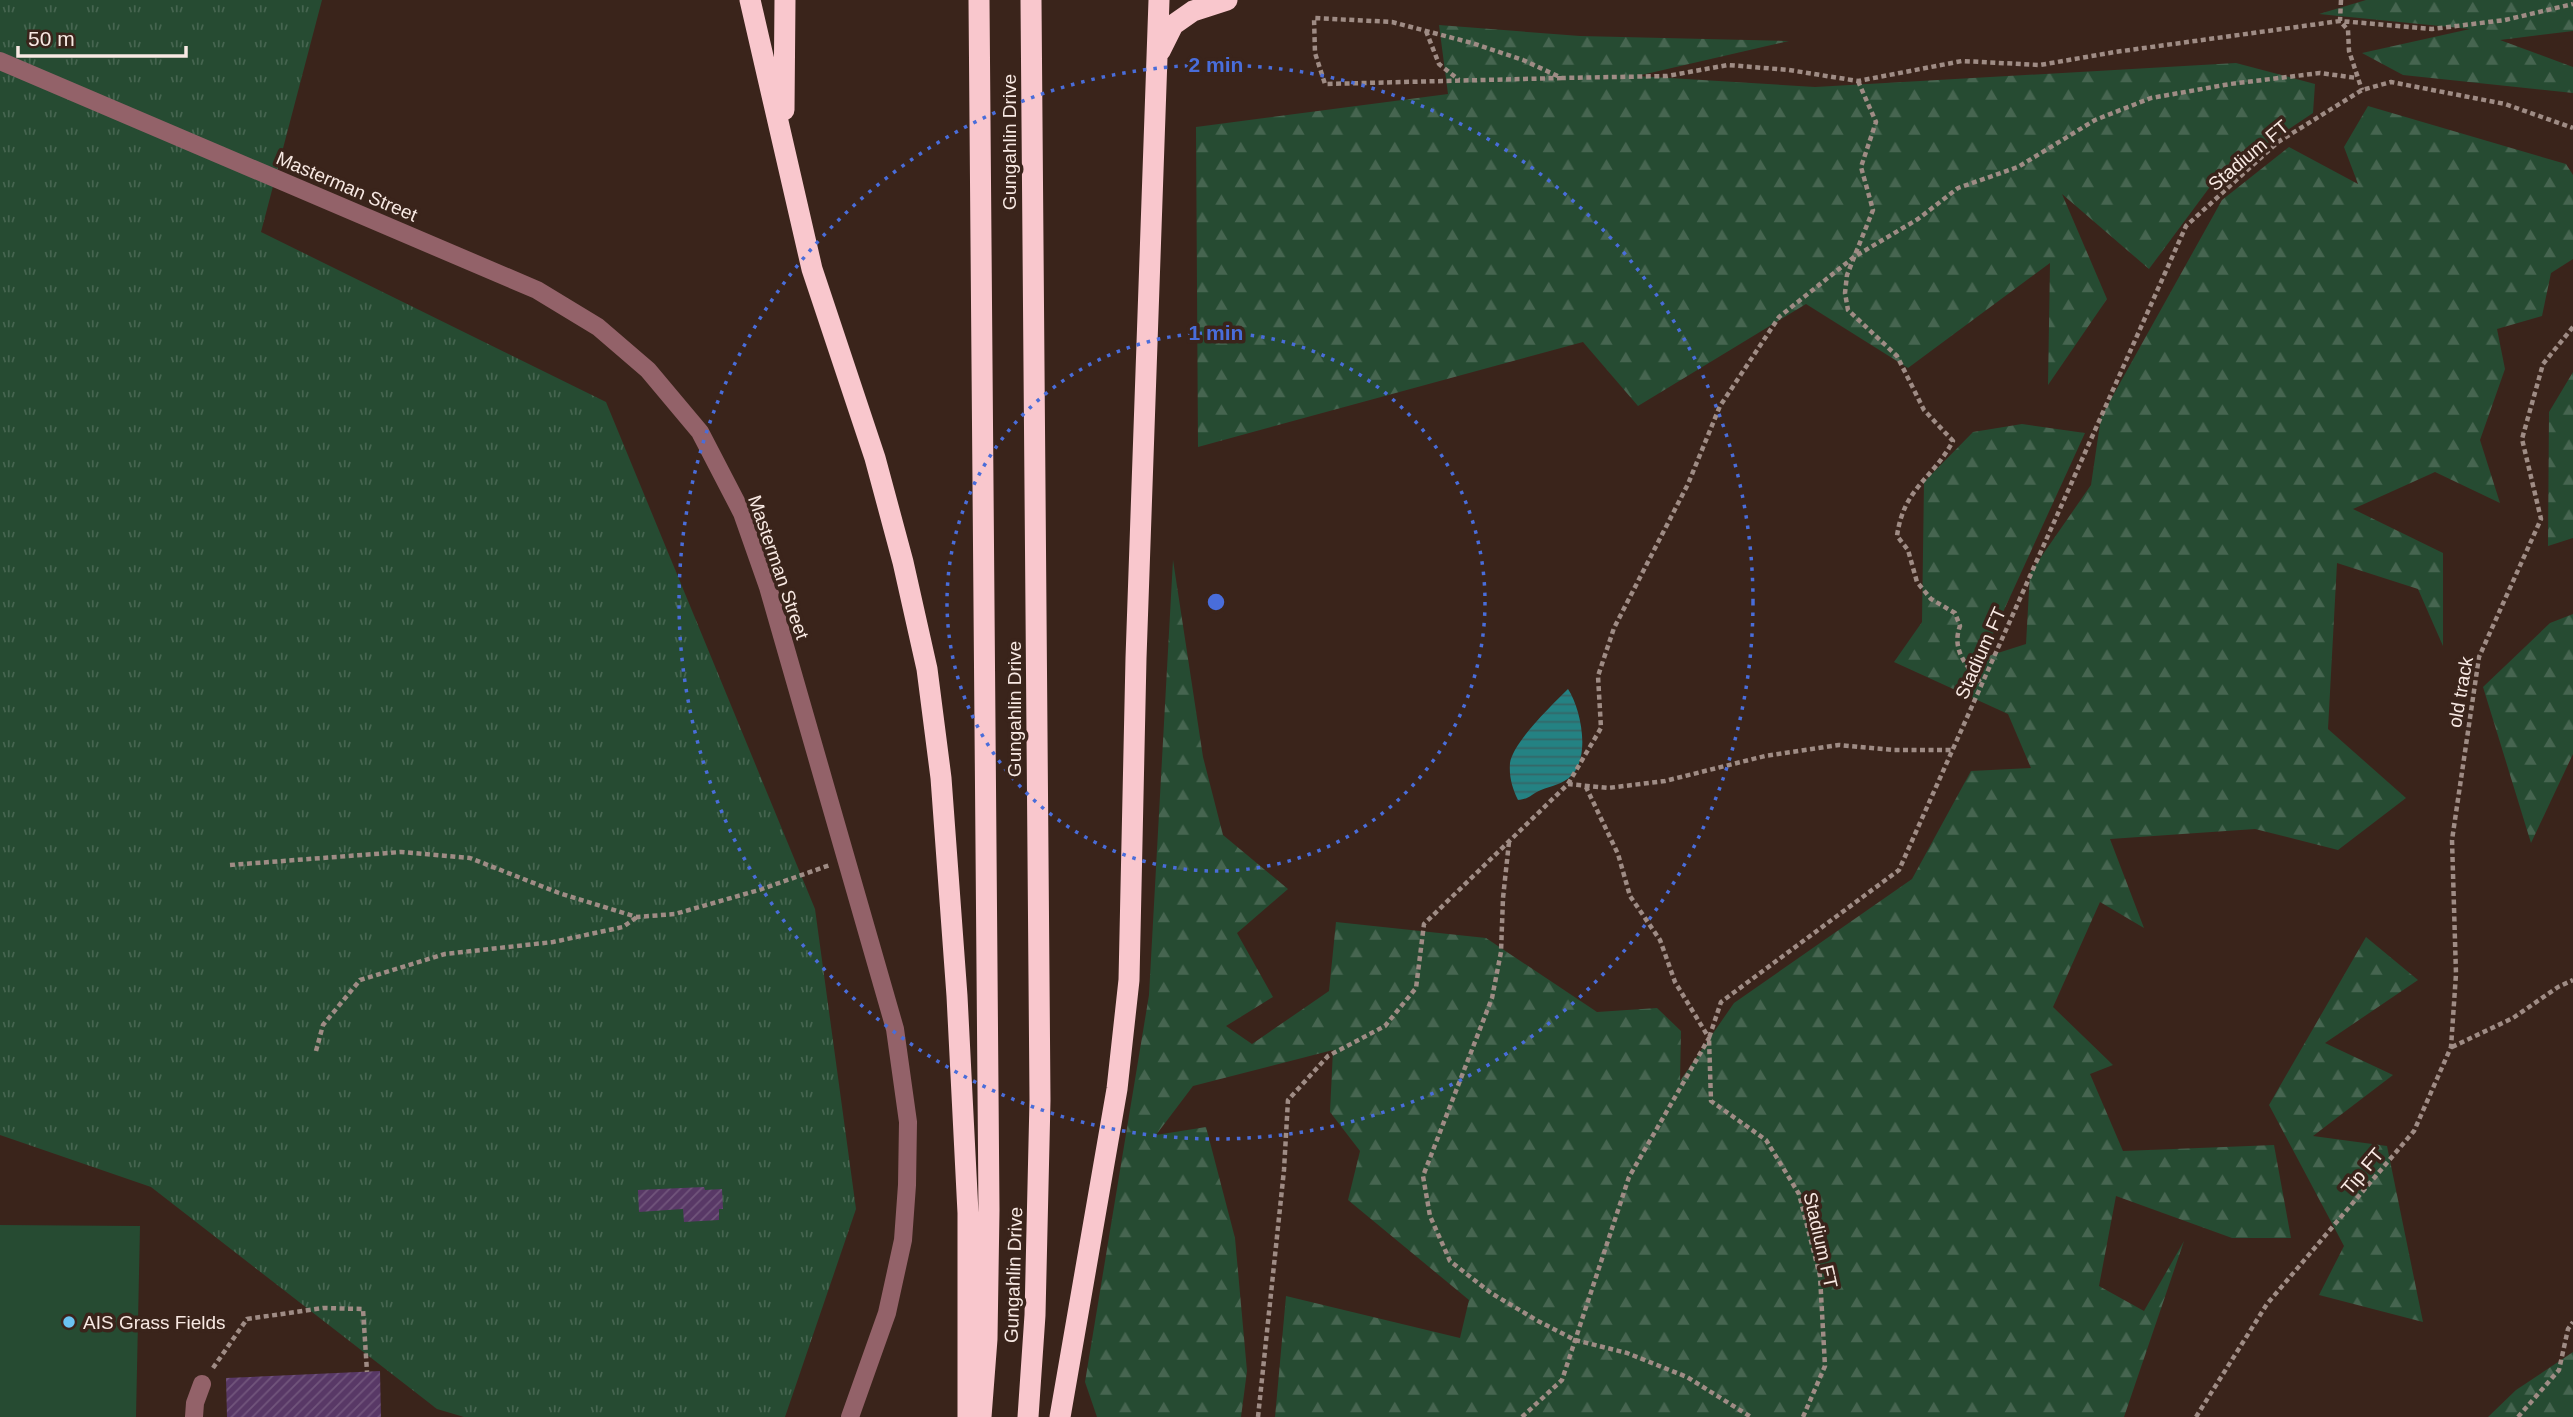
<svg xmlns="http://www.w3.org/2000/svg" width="2573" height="1417" font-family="Arial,sans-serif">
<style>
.grass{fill:url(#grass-tufts)}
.forest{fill:url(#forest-firs)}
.pitch{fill:#264b32}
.water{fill:url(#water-rules)}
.building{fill:url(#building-hatch)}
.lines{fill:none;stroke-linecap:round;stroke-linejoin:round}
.path{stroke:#9f8c85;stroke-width:4.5;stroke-dasharray:5 3.5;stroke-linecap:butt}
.minor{stroke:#936269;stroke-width:18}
.highway{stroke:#f9c7cd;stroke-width:21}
.ring{fill:none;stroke:#496dda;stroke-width:3.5;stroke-dasharray:3.5 7}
.poi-dot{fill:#6bc3f2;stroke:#3a241b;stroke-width:2.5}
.labels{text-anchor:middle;stroke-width:7;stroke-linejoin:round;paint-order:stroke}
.street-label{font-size:19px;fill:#f8e9e3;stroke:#3a241b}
.poi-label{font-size:19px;fill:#f8e9e3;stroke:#3a241b;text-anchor:start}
.centre{fill:#496dda;stroke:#3a241b;stroke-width:3.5}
.ring-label{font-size:21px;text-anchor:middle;font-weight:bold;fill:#496dda;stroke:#3a241b;stroke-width:7;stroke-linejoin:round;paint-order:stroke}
</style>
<defs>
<pattern id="grass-tufts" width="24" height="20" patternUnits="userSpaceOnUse" patternTransform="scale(1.75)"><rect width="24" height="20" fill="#264b32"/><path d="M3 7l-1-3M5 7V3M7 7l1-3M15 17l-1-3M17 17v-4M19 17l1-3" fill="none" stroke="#466550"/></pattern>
<pattern id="forest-firs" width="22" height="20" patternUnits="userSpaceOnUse" patternTransform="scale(1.75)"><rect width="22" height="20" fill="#264b32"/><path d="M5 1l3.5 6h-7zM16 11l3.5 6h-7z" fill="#466550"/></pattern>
<pattern id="water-rules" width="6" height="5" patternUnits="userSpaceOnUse" patternTransform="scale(1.75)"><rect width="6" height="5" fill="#248283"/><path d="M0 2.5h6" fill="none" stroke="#356767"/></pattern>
<pattern id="building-hatch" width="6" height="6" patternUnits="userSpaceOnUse" patternTransform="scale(1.75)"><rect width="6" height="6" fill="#583866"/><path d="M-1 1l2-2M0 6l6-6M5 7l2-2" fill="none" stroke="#71557c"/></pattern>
</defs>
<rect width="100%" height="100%" fill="#3a241b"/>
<path class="grass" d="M0 0H322L261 232 606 402 815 909 856 1209 785 1417H464L437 1409 151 1187 0 1135Z"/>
<path class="forest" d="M2366 0H2573V31L2500 40 2573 67V93L2403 75 2362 53 2470 29 2319 14Z
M1439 25 1580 36 1789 41 1637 76 1815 87 2236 63 2315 84 2313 113 2218 176 2149 269 2062 194 2107 299 2048 385 2050 263 1908 368 1806 304 1638 406 1583 342 1198 447 1196 127 1448 94Z
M2368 106 2566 164 2573 175V259L2551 273 2542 316 2497 329 2505 369 2480 440 2500 503 2435 472 2353 509 2443 553V646L2418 589 2337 563 2328 729 2406 798 2338 850 2255 829 2110 839 2144 928 2100 902 2053 1007 2113 1065 2090 1074 2123 1151 2274 1145 2291 1238H2232L2116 1196 2099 1286 2144 1311 2184 1241 2124 1417H1275L1286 1296 1460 1338 1469 1300 1348 1200 1360 1151 1330 1112 1333 1050 1193 1086 1156 1135 1206 1127 1235 1238 1247 1371 1241 1417H1097L1085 1382 1149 995 1173 560 1203 757 1223 835 1288 889 1237 933 1273 997 1226 1026 1252 1044 1329 991 1336 922 1486 938 1597 1012 1657 1008 1681 1031 1680 1081 1734 1003 1912 879 1971 771 2031 768 2008 714 1894 662 1922 622 1924 482 1973 432 2022 424 2085 433 1982 658 2026 644 2030 573 2091 485 2101 417 2222 200 2289 147 2358 184 2344 147Z
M2573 372V538L2548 546 2549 412Z
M2573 614V754L2531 843 2483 687 2550 623Z
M2366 937 2418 980 2325 1043 2393 1075 2313 1136 2387 1146 2423 1322 2319 1295 2344 1246 2269 1105Z
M2573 1352V1417H2488L2516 1390Z"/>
<path class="pitch" d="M0 1225 140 1226 136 1417H0Z"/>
<path class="water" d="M1568 689C1581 709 1591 757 1571 776 1563 784 1551 786 1541 790 1531 794 1530 799 1518 800 1512 787 1509 777 1510 763 1513 742 1552 705 1568 689Z"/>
<path class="building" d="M704 1187 705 1190 722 1189 723 1209H719V1220L684 1222 683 1209 639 1212 638 1190Z
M380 1371 381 1417H227L226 1378Z"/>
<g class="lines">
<path class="path" d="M2341 0 2340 21 2432 29 2505 20 2573 4
M1426 31 1439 64 1459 80
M1562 78 1325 84 1315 53 1314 18 1392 22 1472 43 1523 60 1562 78 1667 76 1728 65 1789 70 1858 81 1962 61 2040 65 2115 52 2340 21 2348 30 2349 51 2362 90
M1858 81 1876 122 1861 167 1873 210 1847 275 1845 293 1848 310 1897 356 1924 410 1953 441C1932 480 1904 487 1897 536L1908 550 1917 582 1931 599 1955 613 1960 626C1951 650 1967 666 1981 683
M1568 784 1601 728 1598 676 1614 628 1688 484 1720 406 1779 317 1854 257 1918 219 1958 188 2018 167 2095 120 2151 98 2230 84 2320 73 2357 78
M1509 842 1503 898 1501 952 1492 998 1423 1176 1430 1216 1450 1261 1491 1293 1538 1321 1575 1340 1627 1353 1687 1377 1751 1417
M230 865 401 852 470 858 559 893 637 917 675 914 759 890 830 865
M2452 1047 2513 1018 2558 987 2573 980
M316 1051 323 1025 360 980 445 954 553 942 623 927 637 917
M213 1368 247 1319 323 1308 363 1309 367 1372
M1258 1417 1284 1170 1288 1100 1328 1056 1385 1026 1416 988 1424 924 1568 784 1608 788 1665 781 1765 756 1839 745 1893 750H1952
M1522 1417 1562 1380 1629 1177 1709 1038 1675 982 1660 940 1630 896 1618 854 1586 787
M1803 1417 1825 1366 1820 1276 1799 1194 1766 1140 1711 1101 1709 1038 1721 1002 1899 870 2186 226 2278 142 2362 90 2391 82 2505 104 2573 128
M2196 1417 2267 1304 2414 1131 2451 1047 2456 974 2452 840 2479 657 2541 519 2522 439 2543 364 2573 327
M2518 1417 2559 1370 2568 1329 2573 1322"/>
<path class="minor" d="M0 61 537 290 598 327 648 370 700 432 742 513 768 587 895 1029 908 1122 907 1185 903 1240 887 1313 850 1417
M194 1417 195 1403 202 1384"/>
<path class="highway" d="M750 0 812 269 875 458 903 562 927 669 941 778 957 996 968 1213V1417
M979 0 989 1210 987 1339 981 1417
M1160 51 1173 25 1193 11 1227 0
M784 110 785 0
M1028 1417 1035 1315 1040 1100 1031 0
M1060 1417 1117 1089 1129 980 1136 658 1159 0"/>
</g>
<g class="ring">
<circle cx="1216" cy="602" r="269"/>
<circle cx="1216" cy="602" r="537"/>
</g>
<circle class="poi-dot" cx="69" cy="1322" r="7"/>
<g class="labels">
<g class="street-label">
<text transform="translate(1009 142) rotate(-90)" y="7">Gungahlin Drive</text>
<text transform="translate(2248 155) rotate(-40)" y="7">Stadium FT</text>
<text transform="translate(347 186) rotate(23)" y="7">Masterman Street</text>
<text transform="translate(779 567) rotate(71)" y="7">Masterman Street</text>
<text transform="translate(1980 653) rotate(-66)" y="7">Stadium FT</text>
<text transform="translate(2460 692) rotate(-80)" y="7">old track</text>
<text transform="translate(1014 709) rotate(-90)" y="7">Gungahlin Drive</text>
<text transform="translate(2362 1171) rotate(-50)" y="7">Tip FT</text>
<text transform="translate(1821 1240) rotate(77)" y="7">Stadium FT</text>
<text transform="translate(1013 1275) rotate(-88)" y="7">Gungahlin Drive</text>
</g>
<g class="poi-label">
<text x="83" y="1329">AIS Grass Fields</text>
</g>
</g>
<circle cx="1216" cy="602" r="10" class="centre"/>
<g class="ring-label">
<text x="1216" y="72">2 min</text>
<text x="1216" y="340">1 min</text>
</g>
<path d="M18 46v10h168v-10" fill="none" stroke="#f8e9e3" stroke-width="3.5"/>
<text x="28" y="46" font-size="21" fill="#f8e9e3" stroke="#3a241b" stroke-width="5" paint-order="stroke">50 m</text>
</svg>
